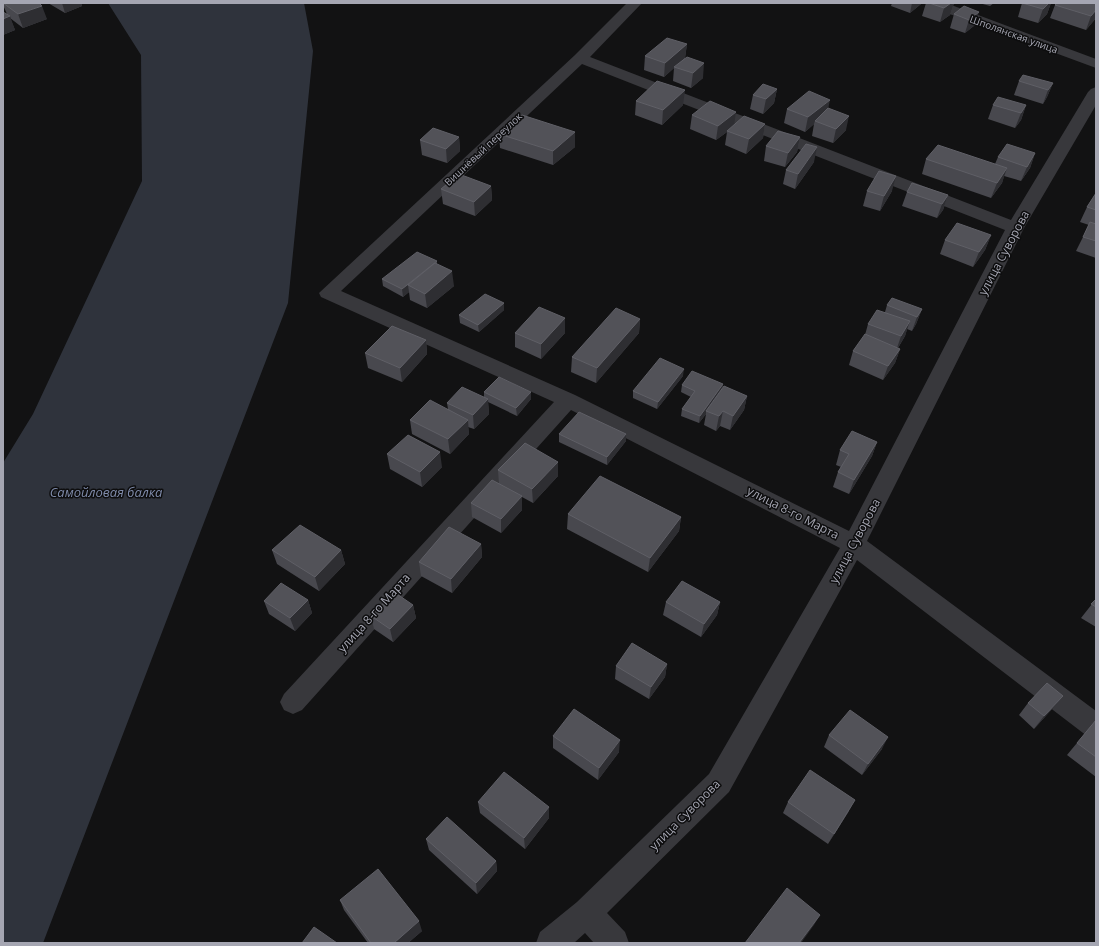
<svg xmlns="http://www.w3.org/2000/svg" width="1099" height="946" font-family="'Open Sans',sans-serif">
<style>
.water{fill:#2f333c}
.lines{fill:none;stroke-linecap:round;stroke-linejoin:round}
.minor{fill:#38383c;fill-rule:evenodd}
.wall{fill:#48484e}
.shaded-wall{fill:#2e2e32}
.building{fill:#525258;stroke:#5f5f66}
.labels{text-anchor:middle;stroke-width:3;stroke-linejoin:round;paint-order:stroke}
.far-street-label{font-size:10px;fill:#a5a6b2;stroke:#0d0d0e}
.street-label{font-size:12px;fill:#a5a6b2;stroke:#0d0d0e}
.water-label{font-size:13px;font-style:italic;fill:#7f8baa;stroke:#0d0d0e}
</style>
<rect width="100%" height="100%" fill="#121213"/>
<path class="water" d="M108 3H304L313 51 288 303 43 943H3V463L33 414 142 181 141 55Z"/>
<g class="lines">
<path class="minor" d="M627 3H642L590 57 1011 220 1088 92 1091 89 1096 87V105L1024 228 867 541 1096 711V739L1087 736 857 560 729 792 607 913 625 932 629 943H594L585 933 574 943H536L540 932 577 902 709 774 840 548 571 410 302 710 293 714 284 710 280 702 284 694 554 402 321 297 319 293 575 55ZM582 64 1005 230 849 531 575 395 341 291Z
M926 3H946L1096 59V68L928 6Z"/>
</g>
<path class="wall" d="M3 3 47 19 23 28 10 18 15 30 3 35V12L7 14 3 5Z
M48 3H81L82 6 65 13Z
M892 3H922L921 4 910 13 891 6Z
M926 3H954L950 15 940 22 922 16Z
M979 3H994L990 6Z
M1022 3H1051L1047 14 1038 23 1018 17Z
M1096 3V18L1086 30 1050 18 1055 5Z
M964 6 975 25 965 33 950 28 954 14Z
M687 44 685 58 703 78 691 88 673 81 674 68 664 77 644 70 645 56Z
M1019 81 1053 83 1047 97 1043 104 1014 95Z
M777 89 774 103 763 114 750 109 753 95Z
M636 101 683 105 662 125 635 115Z
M993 105H1026L1021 120 1015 128 988 119Z
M828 108 846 130 833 143 812 136 814 124 805 132 784 123 787 109Z
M692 115 734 124H765L763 138 746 154 725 145 727 132 716 140 690 129Z
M499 134 575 147 553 165 500 148Z
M459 137 460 151 447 163 422 155 420 140Z
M800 137 797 152 785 167 764 161 766 146Z
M1035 153 1030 168 1021 181 1004 176 1002 183 991 198 922 174 926 159 995 164 998 157Z
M814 162 795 189 783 184 786 170Z
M491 186 492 200 475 216 443 204 441 189Z
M867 191H892L880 211 863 206Z
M907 192 948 195 943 210 937 218 902 206Z
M1096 193V258L1076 251 1089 225 1080 222 1087 207Z
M991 235 985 250 973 267 940 254 945 240Z
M437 261V264L454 286 427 308 410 300 409 292 403 297 383 286 382 279Z
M504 303V310L479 332 460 323 459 315Z
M887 305 922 309 916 324 912 331 907 329 905 336 898 348 900 349 895 363 883 380 849 365 853 351 865 335 868 324 885 312Z
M565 318V333L541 359 515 347V333Z
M640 319 639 333 596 383 571 372 572 357Z
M426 340 427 354 402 382 368 368 365 353Z
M683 376 657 409 633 398V391Z
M723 384 722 389 747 396 744 410 730 430 720 426 716 431 704 425 706 414 699 423 681 416 682 409 691 397 681 392 682 385Z
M484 392 531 399 517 416 488 402 489 414 474 429 468 427 469 434 450 454 412 434 410 420 448 409 447 403 484 398Z
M559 434 626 441 607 465 559 442Z
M877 442 872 456 849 494 833 487 838 472 841 467 836 465 840 450Z
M387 454 442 467 422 487 390 469Z
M498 470 558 476 533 503 522 497V510L501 533 472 517 471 503 499 484Z
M568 514 681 517 679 531 648 572 567 529Z
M481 544 482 557 452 593 421 576 419 562Z
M272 550H341L345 564 319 591 277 564Z
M1096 599V627L1081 618Z
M308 600 312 613 295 631 269 614 264 601Z
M666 602H720L717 615 701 637 663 615Z
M413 605 416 618 393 642 374 629 371 616Z
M667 664 665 677 649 699 615 679 616 666Z
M1063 696 1053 708 1034 729 1019 715 1028 703Z
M1096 720V777L1067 755Z
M829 735 882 749 862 775 824 747Z
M553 736 619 752 598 780 553 748Z
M478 802 549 818 525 849 480 813Z
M788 802 849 811 828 844 783 813Z
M426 839 496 861 497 871 477 894 429 850Z
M340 900 422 931 408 943H368L344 910Z"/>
<path class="shaded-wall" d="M62 3H81L82 6 65 13Z
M912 3H922L921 4 910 13Z
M951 3H954L950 15 940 22 944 8Z
M1049 3H1051L1047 14 1038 23 1043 9Z
M42 6 47 19 23 28 18 14Z
M1096 10V18L1086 30 1091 16Z
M979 12 975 25 965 33 969 20Z
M10 16 15 30 3 35V19Z
M687 44 685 58 664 77 665 63Z
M704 63 703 78 691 88 693 73Z
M1053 83 1047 97 1043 104 1048 90Z
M777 89 774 103 763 114 766 99Z
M685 90 683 105 662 125 663 110Z
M830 100 827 114 815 121 814 124 805 132 808 117Z
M1026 105 1021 120 1015 128 1021 113Z
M736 112 734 126 727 131V132L716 140 718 126Z
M849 116 846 130 833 143 836 129Z
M765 124 763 138 746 154 749 139Z
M575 132V147L553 165V151Z
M459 137 460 151 447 163 446 149Z
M800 137 797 152 785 167 788 153Z
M817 147 814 162 795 189 798 174Z
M1035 153 1030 168 1021 181 1027 167Z
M1007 168 1002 183 991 198 997 183Z
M896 176 892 191 880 211 884 196Z
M491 186 492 200 475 216 474 202Z
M948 195 943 210 937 218 942 204Z
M991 235 985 250 973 267 979 252Z
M452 271 454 286 427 308 425 294Z
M408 285 409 292 403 297 402 289Z
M504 303V310L479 332 478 325Z
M922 309 916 324 912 331 917 317Z
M565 318V333L541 359V344Z
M640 319 639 333 596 383 597 368Z
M910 321 905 336 896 351 901 336Z
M426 340 427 354 402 382 400 368Z
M900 349 895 363 883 380 888 366Z
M684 369 683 376 657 409 658 402Z
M723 384 722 391 706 411V414L699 423 700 416Z
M531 392V399L517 416 516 408Z
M747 396 744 410 730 430 733 416Z
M488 399 489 414 474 429 473 415Z
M723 411 720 426 716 431 719 416Z
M468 420 469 434 450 454 448 439Z
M626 434V441L607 465V457Z
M877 442 872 456 849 494 854 480Z
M440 452 442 467 422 487 420 472Z
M558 462V476L533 503 532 489Z
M522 496V510L501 533V519Z
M681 517 679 531 648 572 650 558Z
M481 544 482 557 452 593 451 579Z
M341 550 345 564 319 591 315 577Z
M308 600 312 613 295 631 290 618Z
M720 602 717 615 701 637 704 624Z
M413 605 416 618 393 642 390 629Z
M667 664 665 677 649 699 651 687Z
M1063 696 1053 708 1034 729 1044 716Z
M888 737 882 749 862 775 868 764Z
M620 740 619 752 598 780 599 768Z
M855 800 849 811 828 844 834 834Z
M549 807V818L525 849 524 838Z
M496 861 497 871 477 894 476 883Z
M820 915 814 925 801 943H799Z
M419 921 422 931 408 943H394Z"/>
<path class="building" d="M3 3H39L42 6 18 14Z
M929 3H951L944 8Z
M1022 3H1049L1043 9Z
M1057 3H1096V10L1091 16 1055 5Z
M964 6 979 12 969 20 954 14Z
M3 12 10 16 3 19Z
M667 38 687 44 665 63 645 56Z
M687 57 704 63 693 73 674 67Z
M1023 75 1053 83 1048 90 1019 81Z
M657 81 685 90 663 110 636 101Z
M763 84 777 89 766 99 753 95Z
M809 91 830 100 808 117 787 109Z
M998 97 1026 105 1021 113 993 105Z
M710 101 736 112 718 126 692 115Z
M828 108 849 116 836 129 815 121Z
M522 115 575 132 553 151 499 134Z
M744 116 765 124 749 139 727 131Z
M433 128 459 137 446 149 420 140Z
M778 131 800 137 788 153 766 146Z
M806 144 817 147 798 174 786 170Z
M1007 144 1035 153 1027 167 998 157Z
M938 145 1007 168 997 183 926 159Z
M879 171 896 176 884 196 867 191Z
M459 174 491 186 474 202 441 189Z
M912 183 948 195 942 204 907 192Z
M1096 193V210L1087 207Z
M1090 222 1096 224V241L1083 237Z
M957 223 991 235 979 252 945 240Z
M417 252 437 261 402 289 382 279Z
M435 263 452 271 425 294 408 285Z
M485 294 504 303 478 325 459 315Z
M892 298 922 309 917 317 887 305Z
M539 307 565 318 541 344 515 333Z
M616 308 640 319 597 368 572 357Z
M877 310 910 321 901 336 868 324Z
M392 326 426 340 400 368 365 353Z
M865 334 900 349 888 366 853 351Z
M660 358 684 369 658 402 633 391Z
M692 371 723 384 700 416 682 409 695 391 682 385Z
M499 377 531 392 516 408 484 392Z
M724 386 747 396 733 416 723 411 719 416 706 411Z
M462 387 488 399 473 415 447 403Z
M430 400 468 420 448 439 410 420Z
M579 412 626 434 607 457 559 434Z
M852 431 877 442 854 480 838 472 849 454 840 450Z
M408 435 440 452 420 472 387 454Z
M525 443 558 462 532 489 498 470Z
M600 476 681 517 650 558 568 514Z
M492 480 522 496 501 519 471 503Z
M300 525 341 550 315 577 272 550Z
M449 527 481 544 451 579 419 562Z
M682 581 720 602 704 624 666 602Z
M281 583 308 600 290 618 264 601Z
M394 592 413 605 390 629 371 616Z
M1096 599V607L1091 604Z
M632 643 667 664 651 687 616 666Z
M1047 683 1063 696 1044 716 1028 703Z
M574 709 620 740 599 768 553 736Z
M850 710 888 737 868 764 829 735Z
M1096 720V757L1077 743Z
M810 770 855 800 834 834 788 802Z
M504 772 549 807 524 838 478 802Z
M447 817 496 861 476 883 426 839Z
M378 869 419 921 394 943H371L340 900Z
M787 888 820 915 799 943H745Z
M314 927 337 943H302Z"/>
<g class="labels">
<g class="far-street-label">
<text transform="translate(1014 34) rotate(20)" y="4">Шполянская улица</text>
<text transform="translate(483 149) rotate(-43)" y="4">Вишнёвый переулок</text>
</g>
<g class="street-label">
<text transform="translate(1004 253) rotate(-62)" y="4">улица Суворова</text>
<text transform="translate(793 513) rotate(27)" y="4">улица 8-го Марта</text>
<text transform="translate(855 541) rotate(-62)" y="4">улица Суворова</text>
<text transform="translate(374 613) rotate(-48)" y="4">улица 8-го Марта</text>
<text transform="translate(685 815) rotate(-45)" y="4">улица Суворова</text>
</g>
<g class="water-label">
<text x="106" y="497">Самойловая балка</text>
</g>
</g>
<rect width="1099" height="946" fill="none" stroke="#a5a6b2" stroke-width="8"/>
</svg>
